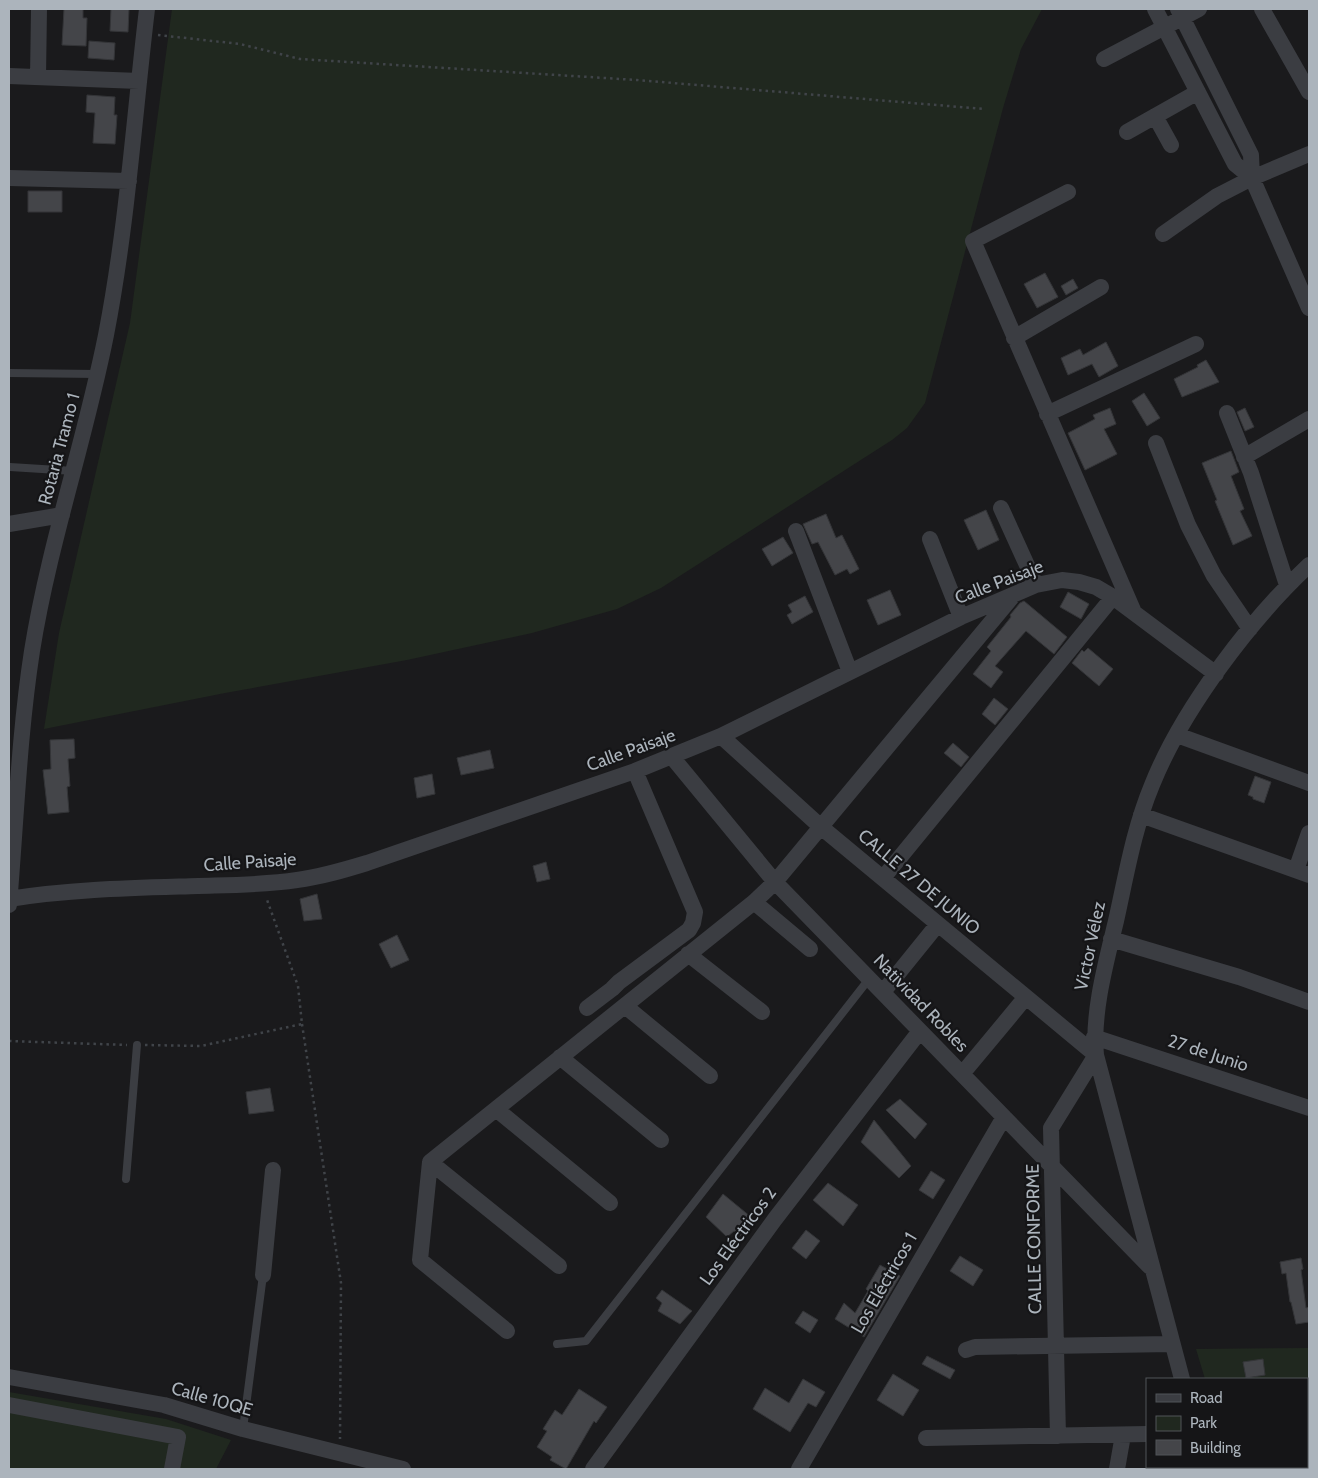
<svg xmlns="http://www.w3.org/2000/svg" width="1318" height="1478" font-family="Cabin,sans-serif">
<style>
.green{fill:#20281f}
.building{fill:#444549;stroke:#343538}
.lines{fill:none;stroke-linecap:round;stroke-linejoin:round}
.path{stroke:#404449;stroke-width:2.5;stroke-dasharray:2.5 4;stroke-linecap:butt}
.service{stroke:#3b3d42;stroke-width:8}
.minor{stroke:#3b3d42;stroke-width:16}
.labels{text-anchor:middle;stroke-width:4.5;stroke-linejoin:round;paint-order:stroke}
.street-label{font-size:18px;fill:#acb4bc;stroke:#151517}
</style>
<rect width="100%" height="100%" fill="#1a1a1c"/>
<path class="green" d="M172 9H1042L1021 49 1003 108 925 403 907 428 892 440 661 588 617 609 532 633 407 660 225 693 44 729 59 633 130 323Z
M1309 1348V1469H1264L1261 1467H1307V1379H1205L1196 1349Z
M9 1392 166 1419 231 1440 216 1469H9Z"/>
<path class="building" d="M64 9H83V18H87L86 46 62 45Z
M111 9H129L128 32 110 31Z
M89 41 115 43 114 60 88 58Z
M87 95 115 97 114 115H117L115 144 93 143 95 113 86 112Z
M28 191H62V212H28Z
M1045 273 1058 297 1037 308 1024 284Z
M1073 279 1078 288 1066 295 1061 286Z
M1106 342 1118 366 1099 377 1092 364 1068 375 1061 358 1080 349 1083 355Z
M1206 360 1219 382 1182 397 1174 379 1198 367 1197 365Z
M1144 393 1160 418 1147 426 1132 401Z
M1110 408 1116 424 1104 429 1117 454 1085 470 1068 433 1095 419 1093 415Z
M1245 408 1254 427 1245 431 1237 412Z
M1231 451 1239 472 1231 476 1244 509 1240 511 1252 536 1233 545 1215 501 1217 500 1202 463Z
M986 510 999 540 978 550 964 520Z
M826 514 836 538 842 535 859 569 850 574 847 569 835 575 818 542 812 544 803 524Z
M783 537 793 553 772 566 762 549Z
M890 590 901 615 878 625 867 600Z
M1068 592 1089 604 1081 619 1060 607Z
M805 596 813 612 792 624 787 615 792 612 788 605Z
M1024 601 1067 637 1054 654 1026 631 995 666 1003 672 991 688 973 674 991 651 987 647 1011 617 1010 615 1020 603Z
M1088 648 1113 669 1099 686 1072 663 1082 650 1084 652Z
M994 698 1008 709 995 725 982 714Z
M74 739 75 758 68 759 70 786 67 787 69 812 48 814 43 770 51 769 50 740Z
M953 743 969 757 961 767 944 753Z
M490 750 494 768 461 775 457 758Z
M432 774 435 794 417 798 414 778Z
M1255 776 1271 782 1264 803 1253 799V797L1248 795Z
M546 862 550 879 537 882 533 866Z
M317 894 322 919 304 921 300 899Z
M397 935 409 960 391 968 379 944Z
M270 1088 274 1111 249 1114 246 1092Z
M900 1099 927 1124 915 1139 886 1110Z
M874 1120 911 1166 899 1178 861 1142Z
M931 1171 945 1180 933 1199 919 1190Z
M828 1183 858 1205 843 1226 813 1200Z
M723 1194 757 1222 743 1237 734 1231 727 1237 706 1217Z
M806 1230 820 1241 806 1259 792 1248Z
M960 1256 983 1270 973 1286 950 1271Z
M1301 1258 1303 1269 1301 1270 1306 1308 1309 1307V1322L1296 1324 1291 1302H1290L1286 1273 1282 1274 1280 1262Z
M880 1265 900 1276 864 1337 835 1319 844 1303 855 1313 868 1291 866 1289Z
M662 1290 692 1311 680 1324 658 1311 662 1303 656 1298Z
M803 1311 818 1320 810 1333 795 1323Z
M927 1356 955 1370 950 1379 922 1364Z
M1263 1359 1265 1375 1246 1378 1243 1362Z
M893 1374 919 1390 903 1416 877 1400Z
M803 1379 825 1392 816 1407 808 1403 790 1432 753 1409 765 1388 789 1403Z
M579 1389 607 1407 596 1423 594 1421 566 1469 550 1460 552 1457 537 1447 547 1431 543 1429 555 1410 562 1415Z"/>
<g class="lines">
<path class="path" d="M158 35 240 44 300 59 637 80 984 109
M302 1024 341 1283 340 1439
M9 1041 127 1045
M145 1045 201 1046 302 1024 298 986 266 897"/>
<path class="service" d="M9 373 98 374
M10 467 74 471
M126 1179 137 1045
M557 1344 586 1341 869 979
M243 1429 263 1275"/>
<path class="minor" d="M1155 9 1235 164 1252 178
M1178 9 1251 155 1252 178 1309 308
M1262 9 1309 92
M1104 59 1199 9
M9 76 139 81
M38 77 39 9
M1155 116 1171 145
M1127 132 1198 92
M9 178 129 181
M1068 192 973 241 1133 610
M1163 234 1217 196 1252 178 1309 154
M1014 338 1101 287
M1227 413 1251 473 1287 585
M1047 414 1196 344
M1156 443 1188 525 1214 576 1250 629
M1244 457 1309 419
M1001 508 1036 585
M9 524 62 515
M796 531 850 672
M930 539 961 617
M1177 735 1309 783
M721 736 821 827 1096 1055 1051 1128 1058 1436
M672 757 775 882 1150 1267
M1141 815 1309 875
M1296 870 1309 833
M883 878 1113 597
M9 899C72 889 135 888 198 886 231 885 264 885 297 880 321 877 344 870 367 863L635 771 721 736 961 617 1036 585 1062 580 1079 582 1096 587 1113 597 1216 674
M754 902 810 949
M9 905C16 821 19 735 32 651 49 544 85 441 106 335 127 227 134 118 147 9
M1111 939 1239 977 1309 1002
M688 954 762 1012
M883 992 938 924
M625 1006 710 1076
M587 1008 612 989 619 982 689 930 693 923 695 912 635 771
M1094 1037 1309 1108
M560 1057 661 1140
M962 1074 1026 997
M496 1109 610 1203
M430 1162 559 1266
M263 1275 273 1170
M507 1331 420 1260 430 1162 754 902 775 882 1012 597
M966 1350 975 1347 1172 1344
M9 1377 164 1405 243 1429 403 1469
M1182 1379 1096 1055C1092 1013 1106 962 1116 921 1126 876 1134 828 1152 785 1182 710 1250 620 1309 565
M9 1405 178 1437 172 1469
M926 1438 1147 1434
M1205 1467V1469
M593 1469 775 1219 920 1031
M799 1469 1004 1117
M1117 1469 1123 1435"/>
</g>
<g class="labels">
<g class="street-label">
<text transform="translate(59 449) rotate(-75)" y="6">Rotaria Tramo 1</text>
<text transform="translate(999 582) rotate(-21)" y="6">Calle Paisaje</text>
<text transform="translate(631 750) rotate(-20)" y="6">Calle Paisaje</text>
<text transform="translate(250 862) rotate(-4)" y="6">Calle Paisaje</text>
<text transform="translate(919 882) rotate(40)" y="6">CALLE 27 DE JUNIO</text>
<text transform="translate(1090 946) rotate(-78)" y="6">Victor Vélez</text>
<text transform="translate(921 1003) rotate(46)" y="6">Natividad Robles</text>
<text transform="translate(1208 1053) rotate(18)" y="6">27 de Junio</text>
<text transform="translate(738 1236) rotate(-54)" y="6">Los Eléctricos 2</text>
<text transform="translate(1034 1239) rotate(-91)" y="6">CALLE CONFORME</text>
<text transform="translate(884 1283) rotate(-60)" y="6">Los Eléctricos 1</text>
<text transform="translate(212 1399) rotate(16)" y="6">Calle 10QE</text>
</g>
</g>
<rect width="1318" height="1478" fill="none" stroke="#acb4bc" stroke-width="20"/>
<rect x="1146" y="1378" width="162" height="90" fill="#151517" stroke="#515559"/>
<rect x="1156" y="1394" width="25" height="8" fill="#3b3d42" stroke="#515559"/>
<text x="1190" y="1403" font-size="15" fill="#acb4bc">Road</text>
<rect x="1156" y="1416" width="25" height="15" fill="#20281f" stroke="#515559"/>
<text x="1190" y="1428" font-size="15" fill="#acb4bc">Park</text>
<rect x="1156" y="1440" width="25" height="15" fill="#444549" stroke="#515559"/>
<text x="1190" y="1453" font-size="15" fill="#acb4bc">Building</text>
</svg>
